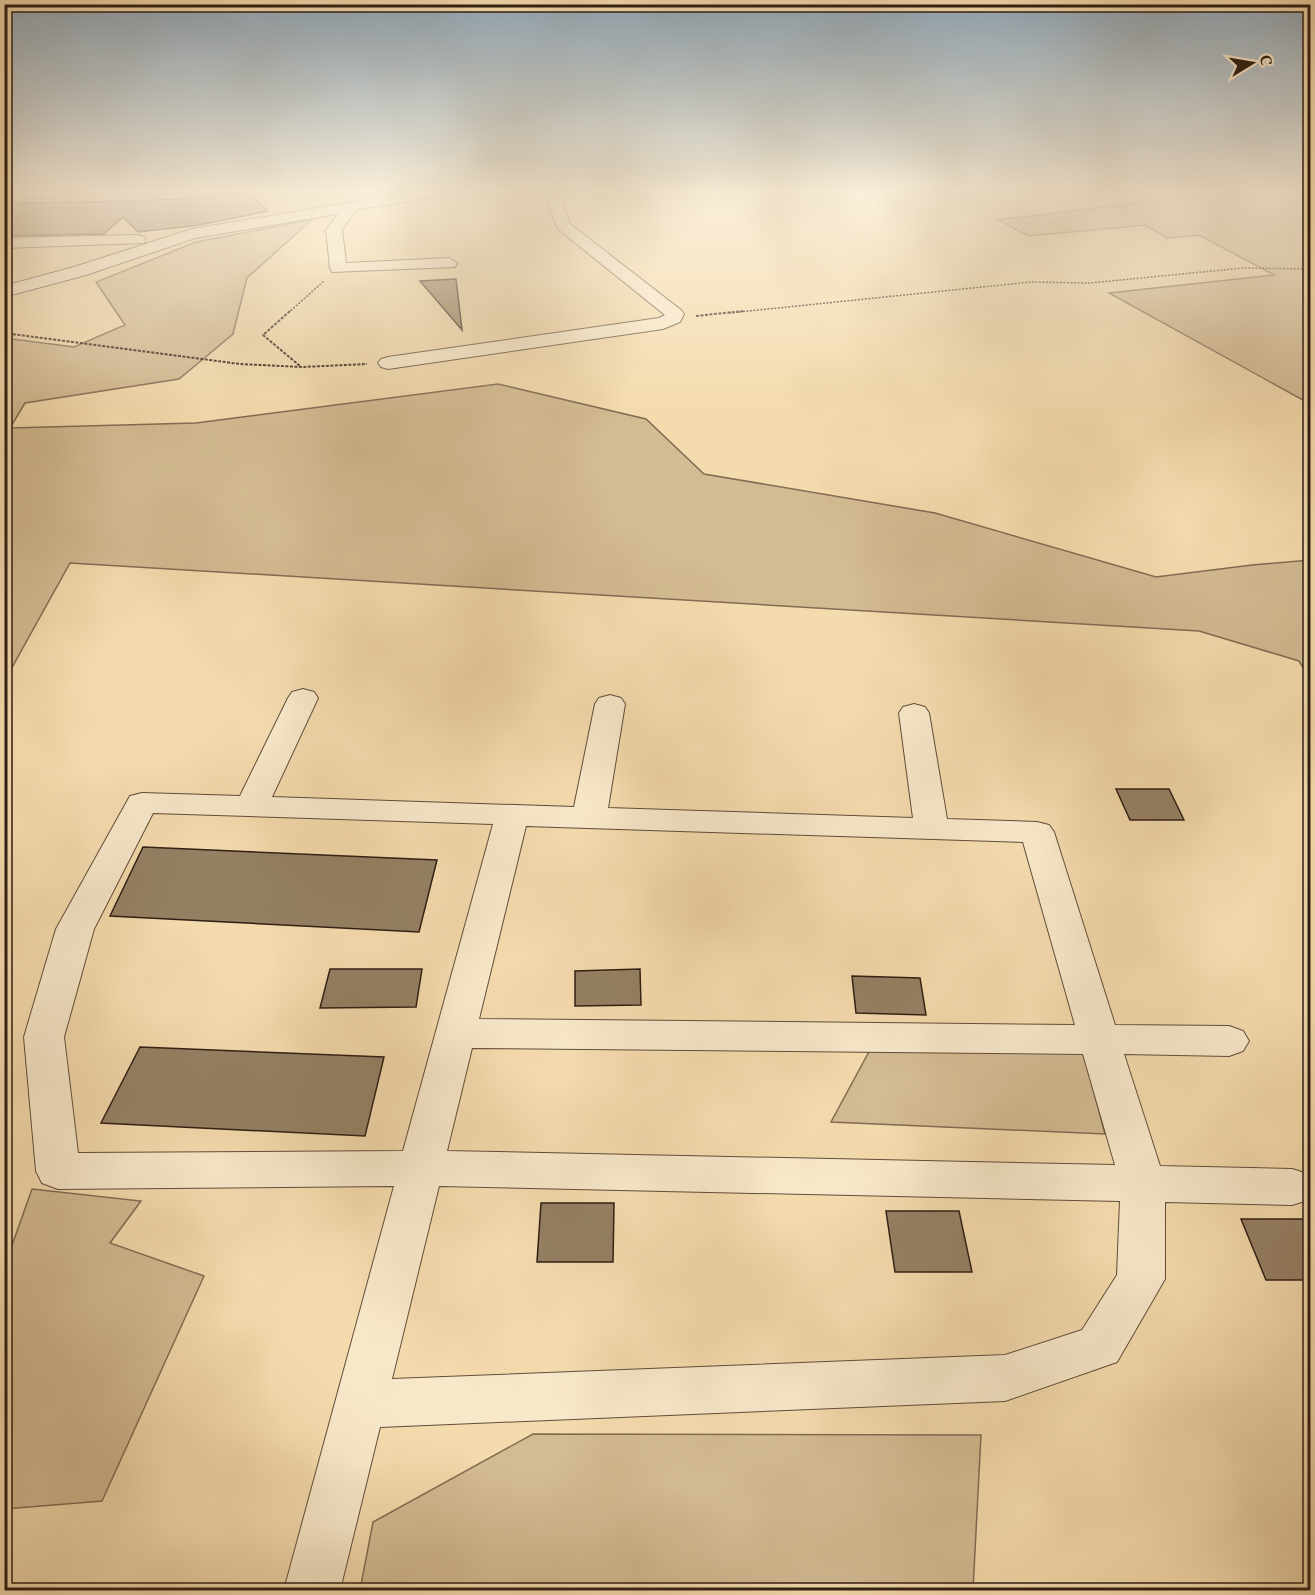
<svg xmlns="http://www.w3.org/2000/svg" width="1315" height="1595" font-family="Vollkorn,serif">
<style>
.green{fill:#d3bb93;stroke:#816c54;stroke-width:1.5}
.building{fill:#958064;stroke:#2f1e14;stroke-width:1.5}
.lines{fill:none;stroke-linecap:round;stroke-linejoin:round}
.minor-casing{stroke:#604d3a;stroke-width:2}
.path-far1{stroke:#2f1e14;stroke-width:1.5;stroke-dasharray:2 1.5;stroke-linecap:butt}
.path{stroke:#2f1e14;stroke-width:2;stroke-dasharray:3 1.5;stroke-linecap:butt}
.minor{fill:#f8e8ca;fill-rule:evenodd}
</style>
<rect width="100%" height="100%" fill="#f4dbad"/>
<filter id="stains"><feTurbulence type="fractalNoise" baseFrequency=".00333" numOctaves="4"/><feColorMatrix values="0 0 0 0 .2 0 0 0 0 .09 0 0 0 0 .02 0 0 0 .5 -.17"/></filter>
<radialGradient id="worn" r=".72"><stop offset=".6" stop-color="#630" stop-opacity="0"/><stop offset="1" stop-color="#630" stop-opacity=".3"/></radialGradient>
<path class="green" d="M1244 190H1310V404L1109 293 1274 275 1199 235 1167 238 1145 225 1029 236 998 220Z
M316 216 247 278 233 334 179 379 25 403 10 428 196 423 498 384 646 419 704 474 935 513 1156 577 1252 565 1310 560V679L1299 661 1199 631 70 563 5 680V338L74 347 125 325 96 282 196 242 305 221Z
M871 1048 1083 1051 1105 1134 831 1122Z
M32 1189 141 1201 110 1243 204 1276 102 1501 5 1509V1265Z
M533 1434 981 1435 973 1590H360L373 1522Z"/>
<path class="building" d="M248 191 268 211 199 225 138 232 123 217 104 234 4 236V203L154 201 156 199H180Z
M456 279 462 330 420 281Z
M1116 789H1169L1184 820H1130Z
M143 847 437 860 419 932 110 916Z
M330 969H422L416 1007 320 1008Z
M640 969 641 1005 575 1006V971Z
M852 976 920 978 926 1015 856 1013Z
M140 1047 384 1057 365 1136 101 1123Z
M541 1203H614L613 1262H537Z
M886 1211H959L972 1272H895Z
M1241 1219H1311V1280H1266Z"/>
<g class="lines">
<defs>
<path id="minor" d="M57 190H185L178 194 4 200V192Z
M426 190H457L450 194 356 210 342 230 346 263 449 258 457 263 455 267 332 272 330 268 326 230 338 214 195 238 86 275 4 297V286L74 267 192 229Z
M543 190H557L570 224 681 310 684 314 680 322 663 329 388 369 381 367 378 363 381 359 388 357 659 318 665 315 558 229Z
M138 235 144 237 146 240 144 243 4 248V238Z
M303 689 314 692 318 698 272 797 574 807 595 704 599 698 610 695 621 698 625 704 608 808 913 818 899 713 903 707 914 704 925 707 929 713 947 819 1037 822 1049 825 1054 832 1115 1025 1229 1026 1243 1031 1249 1041 1243 1051 1229 1056 1124 1054 1160 1166 1292 1169 1308 1174C1312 1182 1312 1192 1308 1200L1292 1205 1165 1202V1279L1117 1362 1005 1401 380 1427 340 1590H284L394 1186 58 1189 42 1183 36 1171 24 1037 56 929 130 796 142 793 240 796 288 698 292 692ZM153 813 493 824 403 1151 78 1153 64 1037 94 929ZM526 826 1023 842 1075 1025 479 1019ZM472 1048 1083 1054 1115 1165 447 1151ZM439 1186 1120 1201 1117 1275 1082 1330 1005 1355 392 1379Z"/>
</defs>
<use href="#minor" class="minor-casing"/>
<path class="path-far1" d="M288 313 324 281
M729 313 1031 282 1090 283 1243 268 1310 269"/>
<path class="path" d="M290 311 263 335 300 366
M696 316 743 311
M4 333 240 364 302 367 367 364"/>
<use href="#minor" class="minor"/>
</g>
<linearGradient id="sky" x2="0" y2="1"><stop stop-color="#92aabc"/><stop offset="0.46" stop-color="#faefda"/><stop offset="1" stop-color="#faefda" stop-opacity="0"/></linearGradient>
<rect width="1315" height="413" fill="url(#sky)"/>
<rect width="1315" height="1595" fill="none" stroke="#f4dbad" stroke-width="24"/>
<rect x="6" y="6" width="1303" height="1583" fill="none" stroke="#2f1e14" stroke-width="3"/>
<rect x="12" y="12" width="1291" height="1571" fill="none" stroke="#2f1e14" stroke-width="1.5"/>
<g transform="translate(1252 63) rotate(79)" stroke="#f8e8ca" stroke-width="4.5" paint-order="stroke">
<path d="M0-4.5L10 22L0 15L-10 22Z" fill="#2f1e14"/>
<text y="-9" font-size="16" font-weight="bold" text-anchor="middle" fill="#2f1e14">С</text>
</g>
<rect width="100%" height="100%" filter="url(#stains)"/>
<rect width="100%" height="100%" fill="url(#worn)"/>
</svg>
